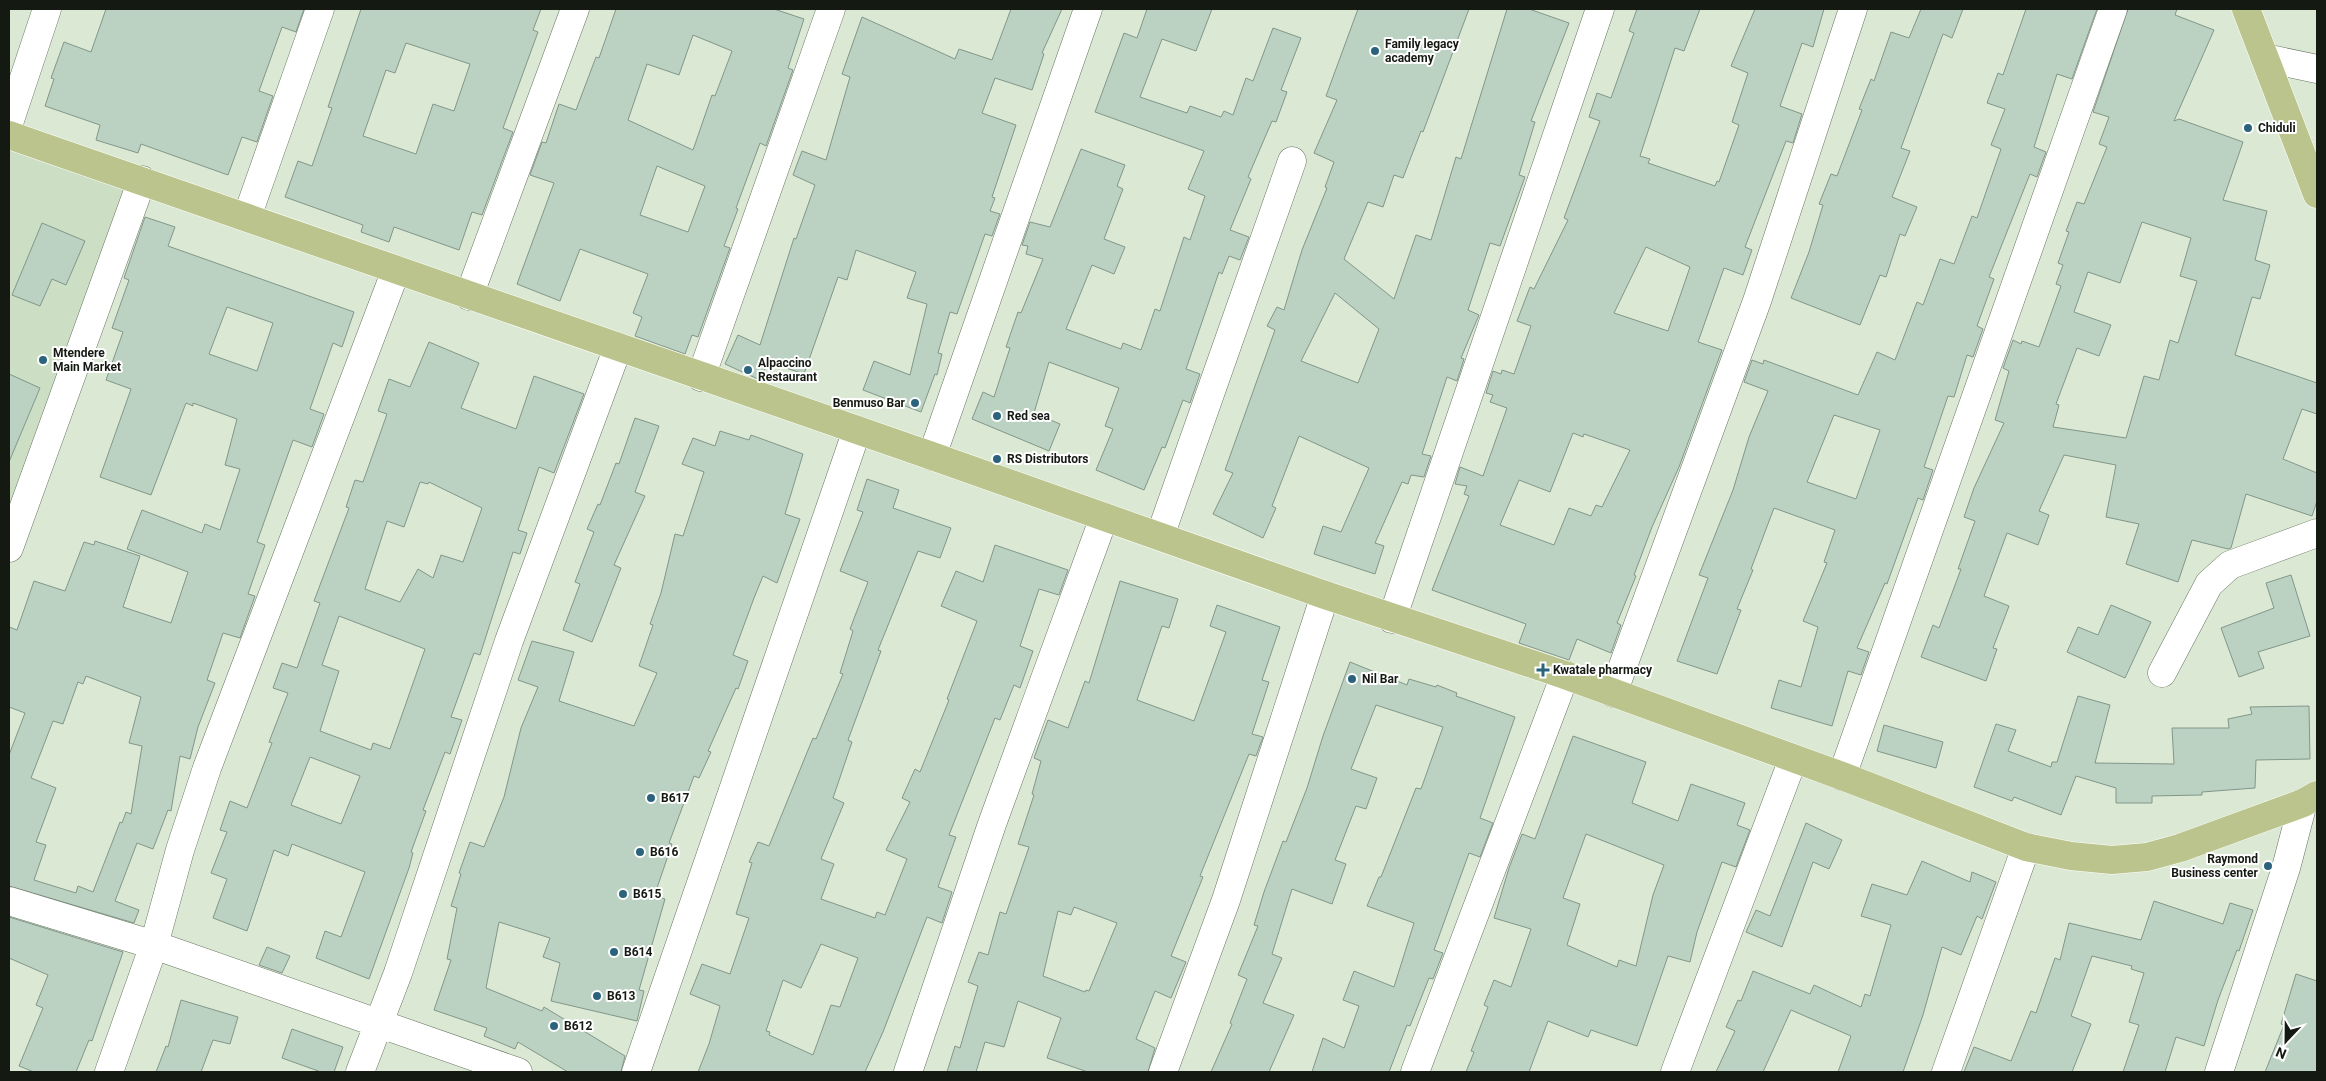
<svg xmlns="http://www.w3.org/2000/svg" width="2326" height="1081" font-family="Roboto,sans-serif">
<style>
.built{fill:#ccdfc4}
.building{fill:#bbd1c2;stroke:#829789;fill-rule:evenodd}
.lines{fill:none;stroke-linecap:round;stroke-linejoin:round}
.minor-casing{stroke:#687562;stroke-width:29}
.major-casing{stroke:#fff;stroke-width:29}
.minor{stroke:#fff;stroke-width:28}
.major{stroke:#bcc48d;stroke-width:28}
.poi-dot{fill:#2b637d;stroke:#fff;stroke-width:2}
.labels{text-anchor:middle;stroke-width:4;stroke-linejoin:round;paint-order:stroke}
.poi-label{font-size:12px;font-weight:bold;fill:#141912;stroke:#fff;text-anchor:start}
</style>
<rect width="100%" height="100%" fill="#dbe9d4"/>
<path class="built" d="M9 144 145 191 9 530Z"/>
<path class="building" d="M106 9H304L296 32 282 27 259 91 273 96 257 142 242 137 228 175 141 144 138 153 96 140 100 125 45 106 54 79 51 78 64 42 91 52Z
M361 9H541L533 30 538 32 503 128 513 132 482 215 472 212 459 250 394 227 389 242 361 232 363 225 285 197 298 161 312 166 332 108 328 107ZM406 43 470 64 454 111 433 104 416 154 363 136 386 70 395 73Z
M616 9H774L804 19 788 68 793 70 766 146 760 143 736 208 738 209 724 246 730 248 698 337 692 335 685 354 635 336 642 317 633 313 648 274 580 249 560 301 517 284 554 183 530 175 542 142 546 143 559 104 576 110 596 57 599 58ZM693 35 732 51 715 96 712 95 693 150 628 120 647 64 679 75ZM657 166 705 186 688 232 640 215Z
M1011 9H1062L1042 53 1044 54 1032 90 995 78 982 113 1016 125 992 197 995 198 990 211 1000 214 992 236 985 234 957 314 950 312 938 353 942 354 937 375 935 374 921 412 863 390 874 361 910 375 927 304 907 298 916 272 856 250 847 280 838 277 804 374 768 362 760 380 725 364 738 335 760 345 794 238 796 239 815 185 793 175 802 151 826 160 850 77 842 74 862 17 955 59 959 49 992 60Z
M1147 9H1212L1196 51 1162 39 1140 97 1187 113 1190 106 1221 117 1224 111 1233 115 1246 78 1253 81 1273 28 1301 38 1281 90 1287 92 1276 122 1272 121 1248 177 1251 179 1230 230 1249 237 1240 260 1229 256 1222 274 1219 272 1186 369 1200 374 1190 403 1183 400 1165 448 1162 447 1144 490 1096 470 1113 429 1105 426 1119 388 1049 362 1034 413 1060 424 1049 451 972 419 983 392 994 397 1010 348 1006 347 1018 312 1021 313 1043 259 1026 254 1028 246 1022 245 1030 222 1050 227 1081 149 1125 165 1117 186 1123 189 1104 239 1125 247 1114 274 1092 265 1066 329 1121 349 1123 343 1141 350 1155 309 1160 311 1184 237 1190 240 1205 196 1188 189 1204 151 1095 112 1124 33 1137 38Z
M1358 9H1469L1423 132 1421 131 1403 178 1394 175 1383 207 1368 202 1344 259 1394 299 1416 235 1431 240 1456 157 1461 159 1507 9H1529L1569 23 1531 121 1535 122 1519 175 1525 177 1500 246 1490 243 1468 310 1479 315 1461 358 1464 359 1457 381 1447 377 1422 454 1431 456 1424 477 1411 475 1408 484 1402 482 1375 543 1384 546 1375 574 1314 554 1323 526 1341 532 1369 468 1299 436 1272 506 1276 508 1263 538 1213 514 1233 473 1225 470 1275 330 1267 326 1277 307 1284 310 1302 250 1327 188 1325 187 1334 162 1314 153 1337 100 1326 96ZM1335 293 1379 329 1358 383 1301 361Z
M1637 9H1700L1684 51 1675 48 1640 156 1650 159 1648 163 1715 186 1717 181 1719 182 1739 125 1732 122 1748 73 1731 66 1755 9H1824L1813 47 1802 43 1780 106 1802 114 1793 143 1786 141 1745 247 1752 250 1743 275 1724 268 1698 342 1722 350 1679 467 1652 527 1634 575 1636 576 1617 623 1621 625 1611 653 1577 639 1569 660 1519 643 1526 624 1432 590 1469 496 1464 494 1467 486 1455 484 1460 467 1483 476 1507 408 1490 402 1493 395 1486 393 1493 371 1501 374 1502 370 1514 374 1531 326 1517 321 1530 287 1534 289 1568 220 1564 218 1600 121 1589 117 1597 93 1611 98 1634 33 1629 31ZM1646 247 1690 267 1668 331 1614 313ZM1573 433 1583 437 1584 434 1630 450 1602 507 1596 505 1591 516 1569 508 1554 545 1500 525 1519 480 1550 492Z
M1921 9H1963L1952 38 1943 34 1901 148 1910 151 1892 197 1917 207 1905 236 1900 234 1886 277 1880 275 1860 325 1791 298 1809 252 1823 205 1819 204 1831 174 1837 176 1862 110 1859 109 1871 79 1874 81 1891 32 1909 38Z
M2026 9H2097L2072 79 2057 74 2034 147 2046 152 2037 177 2030 174 1989 277 1994 279 1977 326 1983 329 1973 357 1967 355 1954 397 1948 396 1924 467 1933 470 1923 500 1918 498 1887 584 1885 583 1857 648 1869 652 1861 675 1848 671 1832 726 1771 708 1779 680 1801 687 1818 627 1803 621 1827 563 1824 562 1835 530 1774 508 1751 569 1753 570 1737 609 1741 610 1717 674 1677 661 1708 578 1699 575 1733 490 1749 437 1768 391 1744 382 1752 360 1763 364 1764 360 1858 395 1877 352 1895 360 1917 302 1923 305 1940 259 1954 264 1972 216 1977 218 2001 149 1991 145 2005 109 1987 103 1998 73 2003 75ZM1834 415 1880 430 1856 499 1807 482Z
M2128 9H2177L2175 15 2214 30 2174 121 2179 119 2243 142 2223 200 2267 211 2255 260 2270 265 2260 299 2252 297 2235 355 2317 383V414L2302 409 2283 459 2317 473V501L2312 516 2246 494 2231 548 2228 549 2192 540 2178 582 2126 564 2139 524 2106 517 2116 465 2064 455 2039 511 2049 515 2038 545 2007 533 1984 596 2009 606 1993 648 1997 649 1986 681 1921 657 1933 625 1939 628 1961 569H1958L1975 521 1964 517 1974 488 2004 423 1995 420 2009 371 2003 368 2013 340 2021 344 2022 341 2039 347 2061 286 2056 284 2063 265 2058 263 2069 232 2066 231 2077 202 2084 204 2107 147 2099 144 2109 117 2093 112ZM2142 222 2191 238 2180 276 2197 281 2178 343 2170 340 2159 380 2144 376 2126 438 2053 427 2059 405 2056 404 2077 348 2099 356 2111 325 2074 312 2088 272 2120 283Z
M145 217 175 227 168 246 354 312 342 347 333 343 310 409 324 414 312 447 293 440 257 542 265 545 248 594 255 596 240 638 223 633 207 680 215 683 198 727 190 759 180 756 171 811 168 810 153 849 137 843 115 901 139 910 134 923 9 886V755L25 713 9 707V627L17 630 34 581 65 591 84 542 94 545 95 541 140 556 123 607 171 623 188 572 127 549 142 510 202 533 205 524 220 530 240 469 225 465 237 419 193 403V406L186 403 151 495 100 477 131 389 106 380 123 332 112 328 129 280 124 278ZM227 307 273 323 257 371 209 354ZM86 676 141 697 129 743 142 746 131 814 126 812 122 823 120 822 93 892 78 886 76 893 34 880 46 845 36 842 56 788 31 778 53 721 63 724 78 682 83 684Z
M42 223 85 241 66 285 52 279 40 306 12 295Z
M429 342 479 363 461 408 516 429 534 376 584 394 554 473 539 467 518 530 527 533 520 554 513 552 480 655 474 653 451 717 462 720 450 754 445 752 423 810 426 811 411 852 413 853 409 868 369 979 316 958 325 931 341 937 365 872 292 844 288 856 274 850 247 931 213 918 227 879 211 873 227 832 220 830 230 801 247 808 272 743 269 742 288 693 273 688 282 663 297 668 320 603 314 601 349 508 346 507 355 480 363 482 387 414 378 411 389 379 410 387ZM420 482 428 484 429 482 482 508 463 562 441 555 433 578 418 569 400 602 365 589 387 521 404 527ZM339 616 425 649 390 749 373 743 371 750 320 731 339 671 322 665ZM310 757 360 776 341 824 291 805Z
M9 374 40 388 9 462Z
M635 418 659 426 635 492 645 496 614 565 621 568 592 642 563 630 580 584 575 582 594 532 587 529 598 504 600 505 616 463 619 464Z
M720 431 749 440 751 435 803 454 785 514 800 519 777 583 763 576 754 598 733 655 748 661 738 689 736 688 708 751 711 752 699 778 694 776 669 843 672 844 657 888H659L656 896 665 899 639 990 644 991 637 1021 551 1001 560 963 543 957 550 938 499 922 486 988 542 1011 544 1007 625 1056 621 1072H568L518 1042 515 1049 484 1036 487 1028 434 1010 451 960 447 959 457 908 451 906 461 874 459 873 470 842 484 847 504 797 521 728 538 687 518 680 532 641 574 652 559 701 634 726 657 673 639 666 653 625 650 624 661 593 675 534 683 536 704 472 682 464 693 438 715 446Z
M867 479 899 490 893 508 951 528 940 558 918 551 878 650 881 651 848 740 852 742 833 798 844 803 821 859 834 864 821 899 875 918 877 912 885 915 907 859 886 850 910 802 902 798 915 769 920 772 949 700 947 699 977 621 941 606 956 571 983 582 995 545 1068 570 1059 595 1039 589 1020 646 1033 651 1020 688 1014 685 1000 720 995 718 949 835 956 837 938 887 952 892 942 923 927 917 883 1032 865 1072H698L709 1044 720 1006 690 994 702 964 730 974 749 918 736 914 752 863 749 862 758 842 769 846 808 750 813 738 816 739 843 674 840 673 853 631 850 629 868 582 840 571 863 512 857 510ZM821 944 858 958 840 1007 831 1005 813 1055 769 1035 770 1032 766 1031 783 980 801 988Z
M2291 575 2310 636 2258 652 2264 668 2239 677 2221 628 2274 608 2266 583Z
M1120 581 1178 599 1169 628 1162 626 1137 700 1194 721 1226 632 1210 626 1217 605 1280 627 1262 680 1269 682 1252 734 1263 737 1256 756 1249 754 1200 876 1203 877 1171 956 1186 962 1171 998 1155 991 1136 1039 1155 1048 1148 1072H1088L1047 1058 1061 1018 1018 1001 1004 1047 985 1042 976 1072H947L955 1046 960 1048 978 986 968 982 979 952 988 955 1000 912 1006 914 1029 847 1018 844 1034 795 1032 794 1041 761 1034 758 1048 720 1068 728 1085 681 1089 683ZM1074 907 1117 923 1089 991 1086 990 1085 992 1043 976 1058 911 1071 915Z
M2111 605 2151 622 2125 678 2067 652 2078 627 2098 635Z
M1350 662 1407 685 1409 679 1436 687 1437 685 1457 693 1456 696 1515 717 1480 818 1493 823 1480 857 1469 853 1434 950 1443 953 1433 979 1429 978 1410 1026 1407 1025 1389 1072H1312L1323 1038 1344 1048 1359 1006 1343 1000 1354 971 1394 987 1414 923 1367 906 1379 877H1381L1416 788 1421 789 1443 727 1376 705 1351 769 1377 778 1366 809 1356 806 1335 860 1346 864 1332 904 1292 889 1272 954 1282 958 1263 1003 1294 1015 1269 1072H1211L1232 1024 1230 1023 1247 979 1238 975 1258 926 1254 925 1264 892 1283 841 1286 842 1307 788 1323 736Z
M2078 696 2110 705 2095 763 2174 764 2172 728H2229L2228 719 2252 714 2250 707 2309 706 2310 759 2256 760 2255 788 2202 792V795L2152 796V803H2116V788L2076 776 2061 815 2014 797 2012 801 1974 787 1996 724 2016 730 2008 751 2051 767 2052 762H2057Z
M1884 725 1943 742 1936 768 1877 751Z
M1573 736 1646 762 1632 803 1678 821 1691 784 1745 803 1737 825 1750 830 1736 867 1722 862 1697 932 1690 962 1668 956 1637 1046 1591 1030 1588 1037 1548 1021 1529 1072H1466L1474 1052 1471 1051 1488 1007 1484 1005 1494 980 1511 987 1531 929 1494 918 1509 868 1522 834 1535 839ZM1586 834 1664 865 1653 895 1636 966 1619 960 1617 967 1567 945 1580 904 1563 898Z
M1806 823 1842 840 1829 869 1813 862 1782 947 1746 932 1756 910 1770 916Z
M1922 861 1970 882 1972 872 1996 882 1982 919 1977 916 1961 955 1942 947 1923 1015 1903 1072H1838L1851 1036 1791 1010 1763 1072H1716L1735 1031 1726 1027 1738 1000 1741 1001 1753 971 1810 994 1814 985 1861 1007 1865 994 1870 996 1891 925 1861 916 1872 884 1907 895Z
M2154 901 2223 924 2230 903 2253 910 2239 951 2237 950 2218 1000 2204 1046 2176 1037 2165 1072H2123L2139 1025 2129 1022 2144 973 2131 969 2132 966 2092 956 2071 1016 2091 1024 2072 1072H1964L1974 1047 2011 1061 2031 1011 2036 1013 2055 958 2060 960 2069 923 2141 940Z
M9 917 123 952 92 1041 89 1040 76 1072H34L19 1066 43 1008 36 1005 48 975 9 958Z
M267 947 290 956 282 973 259 965Z
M2296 974 2317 981V1072H2265L2284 1025 2281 1024Z
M181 1000 238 1017 230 1044 213 1040 201 1072H156L166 1046 168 1047Z
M292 1029 343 1047 334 1072H321L282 1058Z"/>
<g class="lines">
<defs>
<path id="minor" d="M2265 58 2317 69
M9 123 47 9
M247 217 320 9
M469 296 575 9
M701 377 831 9
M932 456 1088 9
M1160 536 1292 161
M9 548 142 180
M1392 619 1600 9
M2162 673 2209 584 2230 565 2317 533
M1613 693 1757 301 1853 9
M1842 776 2113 9
M9 901 154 945 518 1072
M109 1072 154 945 180 850 207 768 396 270
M360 1072 398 973 509 641 618 347
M636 1072 857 430
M908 1072 992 824 1104 517
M1163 1072 1226 900 1325 595
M1415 1072 1565 675
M1675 1072 1793 759
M1946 1072 2026 847
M2219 1072 2286 868 2303 803"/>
<path id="major" d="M2246 9 2317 194
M9 135 932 456 1325 595 1565 675 1842 776 2026 847 2071 856 2112 860 2147 857 2180 848 2303 803 2317 795"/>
</defs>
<use href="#minor" class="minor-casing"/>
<use href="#major" class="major-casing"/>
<use href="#minor" class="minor"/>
<use href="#major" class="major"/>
</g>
<g class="poi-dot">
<circle cx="1375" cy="51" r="5"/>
<circle cx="2248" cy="128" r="5"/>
<circle cx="43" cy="360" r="5"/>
<circle cx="748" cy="370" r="5"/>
<circle cx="915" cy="403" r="5"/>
<circle cx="997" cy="416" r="5"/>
<circle cx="997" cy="459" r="5"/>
<path d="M1540.5 662.5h5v5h5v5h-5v5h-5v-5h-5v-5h5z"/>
<circle cx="1352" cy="679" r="5"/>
<circle cx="651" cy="798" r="5"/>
<circle cx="640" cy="852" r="5"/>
<circle cx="2268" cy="866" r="5"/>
<circle cx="623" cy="894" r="5"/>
<circle cx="614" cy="952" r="5"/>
<circle cx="597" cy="996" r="5"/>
<circle cx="554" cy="1026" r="5"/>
</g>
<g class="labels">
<g class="poi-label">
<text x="1385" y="48">Family legacy<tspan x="1385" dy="14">academy</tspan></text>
<text x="2258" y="132">Chiduli</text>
<text x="53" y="357">Mtendere<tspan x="53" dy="14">Main Market</tspan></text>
<text x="758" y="367">Alpaccino<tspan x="758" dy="14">Restaurant</tspan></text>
<text x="905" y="407" text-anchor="end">Benmuso Bar</text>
<text x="1007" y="420">Red sea</text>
<text x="1007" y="463">RS Distributors</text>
<text x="1553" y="674">Kwatale pharmacy</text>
<text x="1362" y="683">Nil Bar</text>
<text x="661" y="802">B617</text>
<text x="650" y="856">B616</text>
<text x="2258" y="863" text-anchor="end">Raymond<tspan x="2258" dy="14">Business center</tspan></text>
<text x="633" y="898">B615</text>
<text x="624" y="956">B614</text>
<text x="607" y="1000">B613</text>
<text x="564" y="1030">B612</text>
</g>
</g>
<rect width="2326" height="1081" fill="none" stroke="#141912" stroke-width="20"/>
<g transform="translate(2286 1041) rotate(202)" stroke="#ffffff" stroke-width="4" paint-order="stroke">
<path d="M0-4L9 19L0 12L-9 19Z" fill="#141912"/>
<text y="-8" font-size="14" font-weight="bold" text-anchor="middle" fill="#141912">N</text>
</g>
</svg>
